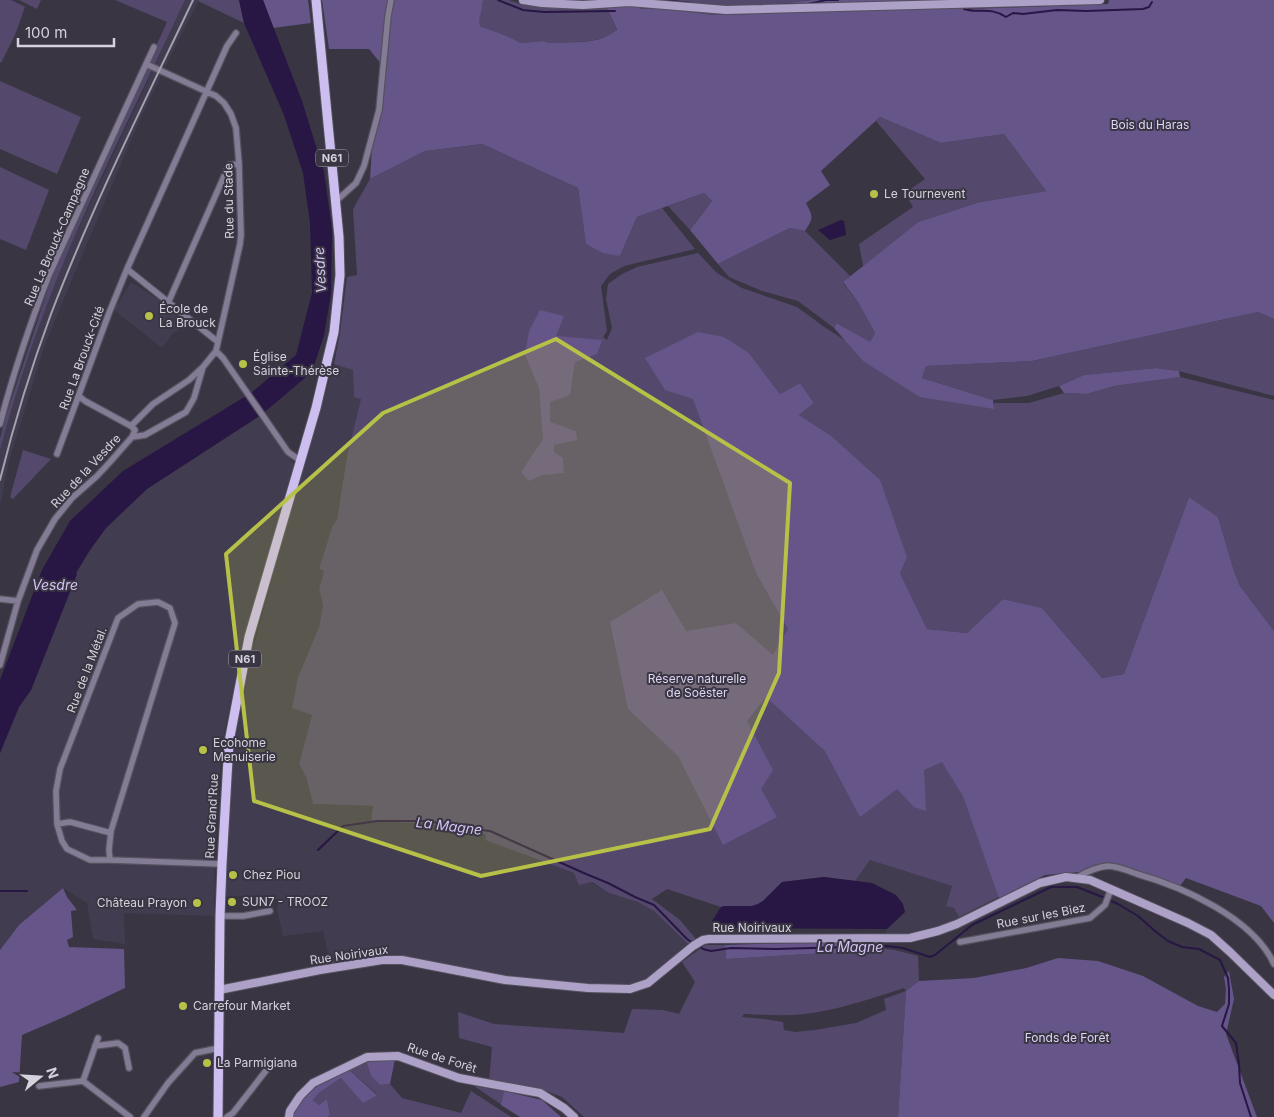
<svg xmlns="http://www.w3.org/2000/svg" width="1274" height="1117" font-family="Inter,sans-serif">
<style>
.built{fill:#423c50}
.green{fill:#54496d;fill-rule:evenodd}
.forest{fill:#658}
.water{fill:#281644}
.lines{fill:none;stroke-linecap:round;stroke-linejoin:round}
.stream{stroke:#281644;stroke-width:2}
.street-casing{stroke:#55515e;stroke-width:8}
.secondary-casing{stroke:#55515e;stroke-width:10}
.primary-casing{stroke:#55515e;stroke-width:11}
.street{stroke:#837c94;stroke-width:5.5}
.secondary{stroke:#ada1c8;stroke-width:8}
.primary{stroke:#cdbef0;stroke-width:9}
.rail{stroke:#a6a2ad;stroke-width:2}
.marked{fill:#b7c148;fill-opacity:0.2;stroke:#b7c148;stroke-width:4;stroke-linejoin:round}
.poi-dot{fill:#b7c148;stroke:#393543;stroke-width:2}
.labels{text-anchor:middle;stroke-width:4;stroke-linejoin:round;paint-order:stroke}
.shield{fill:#393543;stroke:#a6a3ad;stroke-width:1}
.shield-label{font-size:11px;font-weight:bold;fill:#d5d2db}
.park-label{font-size:12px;fill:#dfd6f6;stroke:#393543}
.poi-label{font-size:12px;fill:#d5d2db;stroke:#393543;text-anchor:start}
.street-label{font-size:12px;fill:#d5d2db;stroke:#393543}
.water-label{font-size:14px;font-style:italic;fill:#d2c3f4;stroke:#393543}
</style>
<rect width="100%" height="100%" fill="#393543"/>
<path class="built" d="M185 0H199L164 69 155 65Z
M153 70 162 74 138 124 86 246 44 347 9 461 0 505V450L8 420 25 367 43 314 73 240Z
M131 282 165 304 184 321 177 332H174L162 348 114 310Z
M334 364 353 370 354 396 361 399 347 456 337 519 332 527 319 569 324 570 319 589 323 605 319 627 298 677 293 708 313 712 299 764 306 777 313 804 373 806 372 822 424 823 487 835 486 840 574 873 609 893 638 902 654 911 688 944 645 981 626 987 546 982 466 970 390 955 331 965 323 931 283 936 277 910 279 899 271 898 270 896H226L229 771 253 649 288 520Z
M261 415 295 466 244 637 222 743 215 849 214 916 124 913 125 944 93 939 87 903 63 888 19 925 0 950V754L19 707 31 690 77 575 76 573 90 550 106 528 147 489Z
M870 860 952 886 946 906 954 908 959 917 948 925 917 934H885L887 929 905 912 872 883 855 881Z"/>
<path class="green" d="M0 0H11L25 7 15 35 1 63 0 62Z
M19 0H41L37 9Z
M115 0H185C148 80 108 159 73 240 44 308 19 379 0 450V439L5 419 52 277 167 22Z
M199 0H239L244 23 198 1Z
M484 0H509L520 4 552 9 607 8 617 31C597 45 573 41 549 43L543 41 521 43 507 36 480 26C478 16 482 13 482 3Z
M642 0H814L794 2 753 14 713 15 667 9H640Z
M0 81 81 117 57 174 0 149Z
M880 117 941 143 1004 134 1046 191 980 202 918 222 863 266 859 244 913 207 905 193 925 179 876 121Z
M482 144 578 188 586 244 620 256 637 217 662 208 695 249 624 266 610 274 601 286 607 331 603 337 607 340 612 328 606 299 608 284 622 274 637 267 698 253 717 273 742 288 797 307 823 326 846 341 863 361 993 408 994 403H1029L1064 393 1087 394 1114 386 1180 377 1274 400V631L1240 586 1234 571 1218 517 1189 497 1124 674 1102 678 1042 608 1003 599 967 633 927 629 900 573 830 435 799 415 814 403 800 383 780 394 749 353 780 444 897 633 1244 881 1096 864 1044 874 959 917 954 908 946 906 952 886 870 860 855 881 824 877 782 882 763 901 758 904 752 906H724L721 907 667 889 652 899 680 920 696 939 688 944 654 911 638 902 609 893 592 882 579 885 574 873 485 840 486 835 424 823 371 822 373 806 313 804 306 777 299 764 312 715 292 708 298 677 319 627 323 605 319 589 324 571 319 569 332 527 337 519 347 456 361 399 354 397 353 370 334 364 340 333 347 277 357 275 353 209 370 179 425 151Z
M0 167 49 190 26 250 0 239Z
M704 193 712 201 690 230 668 206Z
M790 228 805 231 850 276 843 283 858 302 875 333 870 343 838 323 834 328 798 301 762 291 729 277 718 264Z
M1258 312 1274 319V396L1179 371 1156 368 1084 375 1059 386 1027 396 993 400 922 378 926 366 1032 361Z
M23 450 51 459 13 499 10 497Z
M705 945H725L726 959 826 953H846L869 947 895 950 918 956 919 981 906 991 898 1117H584L562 1097 535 1087 489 1081 492 1047 459 1038 458 1012 494 1024 624 1033 632 1009 663 1010 679 1014 695 982 682 962ZM904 988 906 991 884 999 886 1010 856 1023 815 1030 795 1032 784 1030 783 1022 764 1019 742 1017 744 1014C769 1015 793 1017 818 1012 847 1007 876 997 904 988Z
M366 1061 371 1076 380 1085 390 1084 402 1098 461 1113 471 1091 511 1117H328L330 1115 327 1099 319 1105 313 1100 319 1093 341 1078 363 1102 377 1094 348 1069Z
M474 1086 504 1091 502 1105Z"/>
<path class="forest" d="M263 0H308L311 23 273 28Z
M322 0H484L482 3C483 13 478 15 480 26L507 36 521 43 543 41 549 43C573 41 597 46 617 30L607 8 552 9 520 4 521 0H642L640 9H667L713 15 753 14 794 2 814 0H964L968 9 1108 4 1109 0H1274V319L1258 312 1032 361 926 366 922 378 993 400 994 409 920 397 863 361 834 328 837 323 870 342 875 333 858 302 843 282 918 222 980 202 1046 191 1004 134 941 143 880 117 821 171 830 185 806 203C813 217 814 217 805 231L790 228 718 264 690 230 712 201 704 193 637 217 620 256 603 253 586 244 578 188 482 144 425 151 370 179 372 147 382 65 369 49H329Z
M540 310 564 316 556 336 602 340 597 354 575 362 570 395 550 402V422L576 431 577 440 554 445V452L563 458 564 473 543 475 529 481 521 472 543 439 539 388 525 355 529 331Z
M698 332 724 337 749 353 780 394 800 383 814 403 799 415 830 435 880 480 907 557 900 573 927 629 967 633 1003 599 1042 608 1102 678 1124 674 1189 497 1218 517 1234 571 1240 586 1274 631V923L1261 906 1186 878 1180 886 1158 878 1109 864 1096 865 1080 872 1045 875 999 898 963 796 942 762 924 770 926 811 914 807 897 789 860 817 825 751 766 697 747 721 773 770 761 789 777 817 723 845 678 756 628 709 610 622 662 590 686 631 736 623 773 655 788 629 756 573 693 399 665 390 645 358Z
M1156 368 1179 371 1180 377 1114 386 1087 394 1064 393 1059 386 1084 375Z
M63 888 67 897 77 910 71 911 73 937 67 940 69 947 124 949 125 988 64 1017 22 1035 19 1082 0 1087V950L19 925Z
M824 942H869V947L846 953H826L726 959 725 945Z
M1058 958 1098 961 1143 976 1198 1006 1217 1012 1225 1004 1226 989 1224 977 1229 971 1234 999 1226 1034 1257 1117H898L906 991 919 981 974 978 1026 968Z
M395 1059 390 1084 380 1085 371 1076 366 1061Z
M348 1069 377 1095 363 1103 341 1078 319 1093 313 1100 319 1105 327 1099 330 1115 328 1117H292C304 1089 322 1082 348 1069Z
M504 1091 542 1100 561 1117H520L501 1105Z"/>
<path class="water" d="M239 0H263L302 101 324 172 332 229 331 294 324 335 312 372 261 415 147 489 106 528 90 550 76 573 77 574 31 690 19 707 0 753V680L42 570 70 521 123 471 251 393 296 355 312 293 310 223 303 173 284 115 244 23Z
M841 220 844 221 846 235 830 240 818 230Z
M824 877 872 883 896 895 903 904 905 912 887 929 714 928 712 921 721 907 724 906H752L758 904 763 901 782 882Z"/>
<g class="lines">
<path class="stream" d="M498 0 523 10 544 12 615 11
M663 0 691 3
M808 4 826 0H838
M753 6 801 4
M964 9C980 14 989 6 1006 17L1013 13 1023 14 1057 10 1086 11 1143 9 1149 7 1152 2
M318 850 343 826 377 821H427L464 828 490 831 586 874 608 883 635 897 654 905 687 939 693 943
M0 891H27
M1109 900 1118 904 1138 916 1155 931 1168 941 1182 947 1199 949 1220 960 1228 978 1229 990V1004L1222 1026 1236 1043 1239 1064 1240 1083 1251 1117
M697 945 703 949 711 951 731 948 776 949 887 946 903 948 930 957 935 955 972 925 1051 887H1077L1105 898"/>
<defs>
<path id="street" d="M336 201 356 183 364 166 379 110 388 16 391 0
M127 269 218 342
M168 303 229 165 239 164
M216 351 223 358 288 452 301 461
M0 424C13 374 30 324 49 275L122 116 154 47
M131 426 153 404 189 380 203 367 216 351 218 342 240 244 241 235 239 164 236 128 231 114 224 103 216 96 146 64
M132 437 145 435 186 412 194 398 203 367
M57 454 109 313 127 269 227 46 236 33
M0 599 18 601
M0 665 18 601 37 550 55 519 72 498 97 476 110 462 132 437 135 430 131 426 85 401 79 396
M57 824 70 822 111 833
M110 860 109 850 111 831 175 623 170 608 158 602 138 604 118 618 60 769 56 791 57 824 62 841 67 849 90 860H110L222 864
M1076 878C1086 872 1096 867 1108 866 1117 866 1129 871 1137 874 1183 887 1253 918 1274 964
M220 916H243L270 911
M960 942 1090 918 1105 905 1111 889
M95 1046 118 1043 125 1048 129 1068
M83 1081 98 1038
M39 1086 83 1081 130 1117
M144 1117 168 1083 195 1053 219 1048
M227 1117 233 1113 268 1068"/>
<path id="secondary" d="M523 0 542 3 583 5 629 2 726 10 1100 0
M219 990 320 970 382 960H402L505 980 588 988 630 989 648 983 693 946 703 940 709 939 910 938 938 931 957 924 1040 883 1066 877 1090 880 1188 923 1211 935 1230 952 1274 995
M289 1117 290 1111 300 1096 313 1083 367 1057 398 1056 459 1078 540 1093 564 1108 574 1117"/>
<path id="primary" d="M218 1117 220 916 222 864 229 742 249 637 316 408 334 332 340 275 339 237 316 0"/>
</defs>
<use href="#street" class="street-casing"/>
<use href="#secondary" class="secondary-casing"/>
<use href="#primary" class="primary-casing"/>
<use href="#street" class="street"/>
<use href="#secondary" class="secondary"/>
<use href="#primary" class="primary"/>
<path class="rail" d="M0 480C14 423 31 368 51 314 92 207 144 103 193 0"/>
</g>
<path class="marked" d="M556 339 790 483 779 673 710 829 481 876 254 801 226 554 383 413Z"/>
<g class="poi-dot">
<circle cx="874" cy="194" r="5"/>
<circle cx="149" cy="316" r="5"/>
<circle cx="243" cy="364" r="5"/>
<circle cx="203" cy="750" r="5"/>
<circle cx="233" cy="875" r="5"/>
<circle cx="232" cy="902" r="5"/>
<circle cx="197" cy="903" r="5"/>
<circle cx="183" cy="1006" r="5"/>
<circle cx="207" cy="1063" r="5"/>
</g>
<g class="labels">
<g class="shield">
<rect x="316" y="149.5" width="32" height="17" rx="4"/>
<rect x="229" y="650.5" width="32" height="17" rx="4"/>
</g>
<g class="shield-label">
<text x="332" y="162">N61</text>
<text x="245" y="663">N61</text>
</g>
<g class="park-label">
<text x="1150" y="129">Bois du Haras</text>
<text x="697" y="683">Réserve naturelle<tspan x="697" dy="14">de Soëster</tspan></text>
<text x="1067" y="1042">Fonds de Forêt</text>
</g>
<g class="poi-label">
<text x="884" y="198">Le Tournevent</text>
<text x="159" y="313">École de<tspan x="159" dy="14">La Brouck</tspan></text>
<text x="253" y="361">Église<tspan x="253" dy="14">Sainte-Thérèse</tspan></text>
<text x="213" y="747">Ecohome<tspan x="213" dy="14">Menuiserie</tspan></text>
<text x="243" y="879">Chez Piou</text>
<text x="242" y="906">SUN7 - TROOZ</text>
<text x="187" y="907" text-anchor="end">Château Prayon</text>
<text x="193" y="1010">Carrefour Market</text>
<text x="217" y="1067">La Parmigiana</text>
</g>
<g class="street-label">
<text transform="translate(229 201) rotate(-91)" y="4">Rue du Stade</text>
<text transform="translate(57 237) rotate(-67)" y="4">Rue La Brouck-Campagne</text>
<text transform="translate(82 358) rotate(-70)" y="4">Rue La Brouck-Cité</text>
<text transform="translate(86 471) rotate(-47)" y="4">Rue de la Vesdre</text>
<text transform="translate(87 670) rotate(-69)" y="4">Rue de la Métal.</text>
<text transform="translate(212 816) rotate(-87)" y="4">Rue Grand'Rue</text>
<text transform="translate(1041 916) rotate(-11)" y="4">Rue sur les Biez</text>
<text x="752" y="932">Rue Noirivaux</text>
<text transform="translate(349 955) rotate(-8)" y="4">Rue Noirivaux</text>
<text transform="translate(442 1058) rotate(18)" y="4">Rue de Forêt</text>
</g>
<g class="water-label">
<text transform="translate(320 270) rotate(-93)" y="5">Vesdre</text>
<text x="55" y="590">Vesdre</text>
<text transform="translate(449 826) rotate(7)" y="5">La Magne</text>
<text x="850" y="952">La Magne</text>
</g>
</g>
<g transform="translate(40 1077) rotate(72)" stroke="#393543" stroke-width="4" paint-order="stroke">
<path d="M0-4L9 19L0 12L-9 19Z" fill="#d5d2db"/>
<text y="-8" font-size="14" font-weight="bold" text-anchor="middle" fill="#d5d2db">N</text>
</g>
<path d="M18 38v8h96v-8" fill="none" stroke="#d5d2db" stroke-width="2.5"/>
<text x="25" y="38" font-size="15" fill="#d5d2db" stroke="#393543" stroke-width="4" paint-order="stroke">100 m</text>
</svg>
